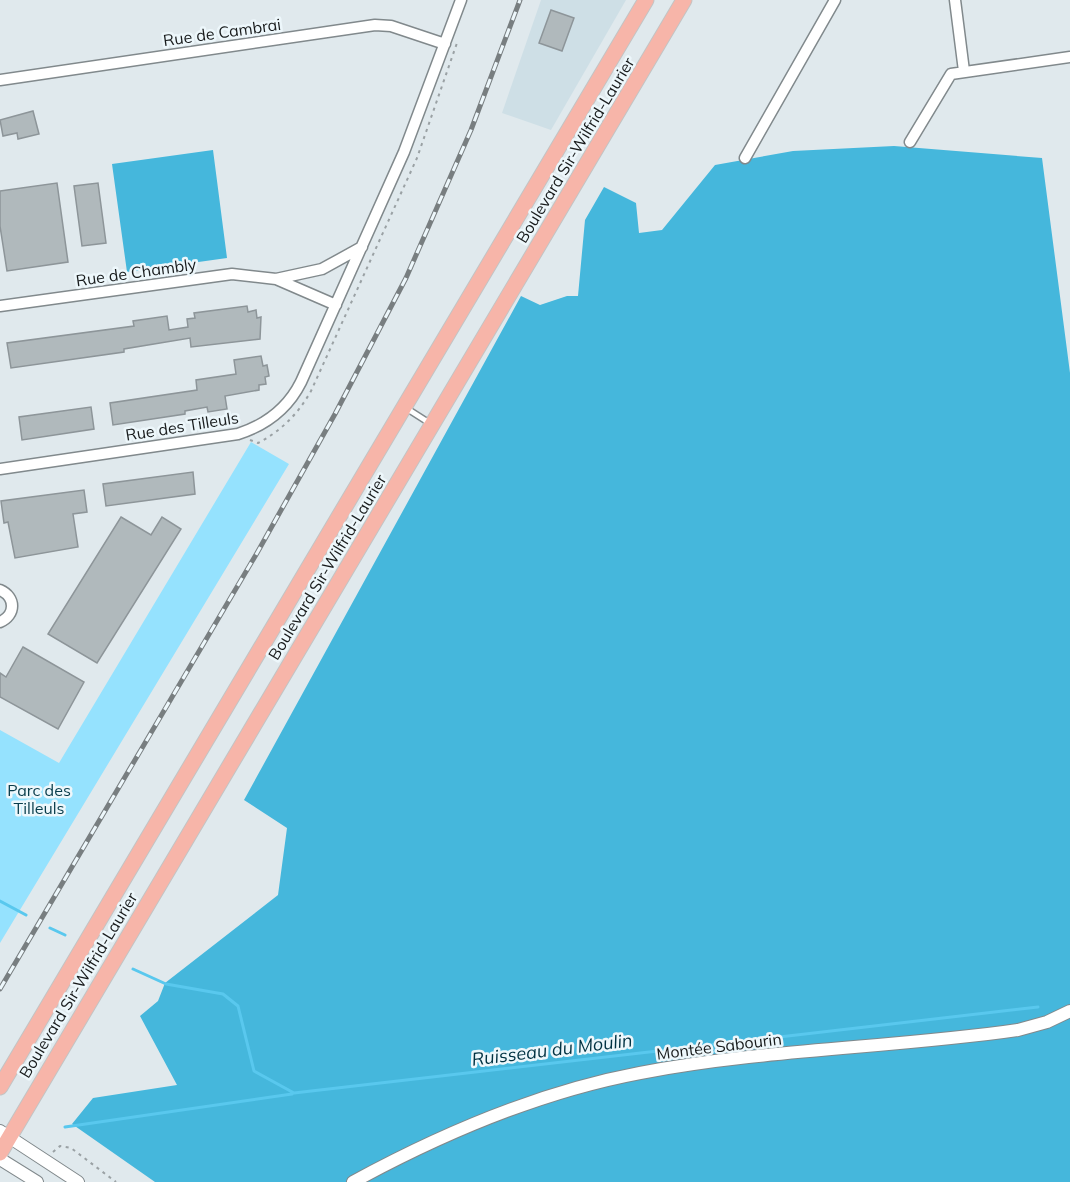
<svg xmlns="http://www.w3.org/2000/svg" width="1070" height="1182" font-family="Mulish,sans-serif">
<style>
.built{fill:#cedfe6}
.green{fill:#95e2fe}
.forest{fill:#45b7dc}
.lines{fill:none;stroke-linecap:round;stroke-linejoin:round}
.stream{stroke:#59c8ee;stroke-width:3}
.building{fill:#b0b9bc;stroke:#8d9599;stroke-width:1.5}
.service-casing{stroke:#81898c;stroke-width:8}
.minor-casing{stroke:#81898c;stroke-width:13}
.tertiary-casing{stroke:#81898c;stroke-width:14}
.primary-casing{stroke:#c3c4c4;stroke-width:17}
.path{stroke:#9aa1a4;stroke-width:2;stroke-dasharray:3 4.5;stroke-linecap:butt}
.service{stroke:#fff;stroke-width:5}
.minor{stroke:#fff;stroke-width:10}
.tertiary{stroke:#fff;stroke-width:12}
.primary{stroke:#f7b5a9;stroke-width:15}
.rail-casing{stroke:#787e80;stroke-width:5}
.rail{stroke:#edf7fb;stroke-width:3;stroke-dasharray:9;stroke-linecap:butt}
.labels{text-anchor:middle;stroke-width:5;stroke-linejoin:round;paint-order:stroke}
.street-label{font-size:16px;fill:#181b1c;stroke:#edf7fb}
.park-label{font-size:16px;fill:#093d4c;stroke:#edf7fb}
.water-label{font-size:18px;font-style:italic;fill:#003242;stroke:#edf7fb}
</style>
<rect width="100%" height="100%" fill="#e0e9ed"/>
<path class="built" d="M541 0H626L551 130 502 113Z"/>
<path class="green" d="M251 442 289 464 0 943V730L59 763Z"/>
<path class="forest" d="M894 146 1042 158 1070 373V1182H155L72 1124 93 1098 177 1085 140 1016 158 1001 165 983 278 895 287 828 244 800 521 296 540 305 567 296H578L585 220 604 187 636 203 639 233 662 230 715 165 793 151Z
M213 150 227 258 127 272 112 164Z"/>
<g class="lines">
<path class="stream" d="M0 901 26 915
M50 928 65 935
M133 969 166 984 223 994 238 1006 254 1071 294 1093 1038 1007
M65 1127 292 1094"/>
</g>
<path class="building" d="M551 10 574 18 562 51 539 43Z
M33 111 39 134 18 139 17 133 3 136 0 120Z
M57 183 68 262 7 271 0 226V191Z
M98 183 106 243 82 246 74 186Z
M247 306 248 312 256 310 257 318 261 317 260 339 191 347 190 338 124 349V352L11 368 7 343 134 326 133 321 167 316 169 330 188 327 187 319 195 318 194 313Z
M261 356 263 366 267 365 269 376 265 377 266 384 259 385V390L225 396 227 409 208 412 207 407 185 411V414L113 425 110 403 197 390 196 380 236 374 234 360Z
M91 407 94 429 22 440 19 417Z
M193 472 195 494 106 506 103 484Z
M84 490 87 512 73 514 78 547 15 558 8 522 4 523 1 501Z
M121 517 151 535 162 517 181 529 97 663 48 634Z
M23 647 84 682 58 729 0 697V673L6 677Z"/>
<g class="lines">
<defs>
<path id="service" d="M406 408 431 424"/>
<path id="minor" d="M955 0 964 71
M0 80 375 25 391 26 445 44
M910 142 951 74 1070 57
M745 158 835 0
M276 279 322 269 362 247
M0 306 232 274 276 279 336 305
M0 469 238 434C266 425 288 408 301 382L404 152 461 0
M0 590C16 597 16 615 0 622"/>
<path id="tertiary" d="M0 1131 78 1182
M0 1159 37 1182
M353 1182C443 1133 539 1092 640 1073 765 1049 893 1048 1018 1030L1047 1022 1070 1011"/>
<path id="primary" d="M0 1087 646 0
M0 1153 684 0"/>
</defs>
<use href="#service" class="service-casing"/>
<use href="#minor" class="minor-casing"/>
<use href="#tertiary" class="tertiary-casing"/>
<use href="#primary" class="primary-casing"/>
<path class="path" d="M250 440 258 443C281 431 298 414 311 391L417 158 458 40
M53 1152 60 1146 71 1148 116 1182"/>
<use href="#service" class="service"/>
<use href="#minor" class="minor"/>
<use href="#tertiary" class="tertiary"/>
<use href="#primary" class="primary"/>
<defs>
<path id="rail" d="M0 989 257 553 335 414 406 278 471 130 520 0"/>
</defs>
<use href="#rail" class="rail-casing"/>
<use href="#rail" class="rail"/>
</g>
<g class="labels">
<g class="street-label">
<text transform="translate(222 32) rotate(-8)" y="6">Rue de Cambrai</text>
<text transform="translate(575 150) rotate(-59)" y="6">Boulevard Sir-Wilfrid-Laurier</text>
<text transform="translate(136 272) rotate(-8)" y="6">Rue de Chambly</text>
<text transform="translate(182 426) rotate(-9)" y="6">Rue des Tilleuls</text>
<text transform="translate(327 567) rotate(-59)" y="6">Boulevard Sir-Wilfrid-Laurier</text>
<text transform="translate(78 985) rotate(-59)" y="6">Boulevard Sir-Wilfrid-Laurier</text>
<text transform="translate(719 1046) rotate(-7)" y="6">Montée Sabourin</text>
</g>
<g class="park-label">
<text x="39" y="796">Parc des<tspan x="39" dy="18">Tilleuls</tspan></text>
</g>
<g class="water-label">
<text transform="translate(552 1050) rotate(-7)" y="6">Ruisseau du Moulin</text>
</g>
</g>
</svg>
